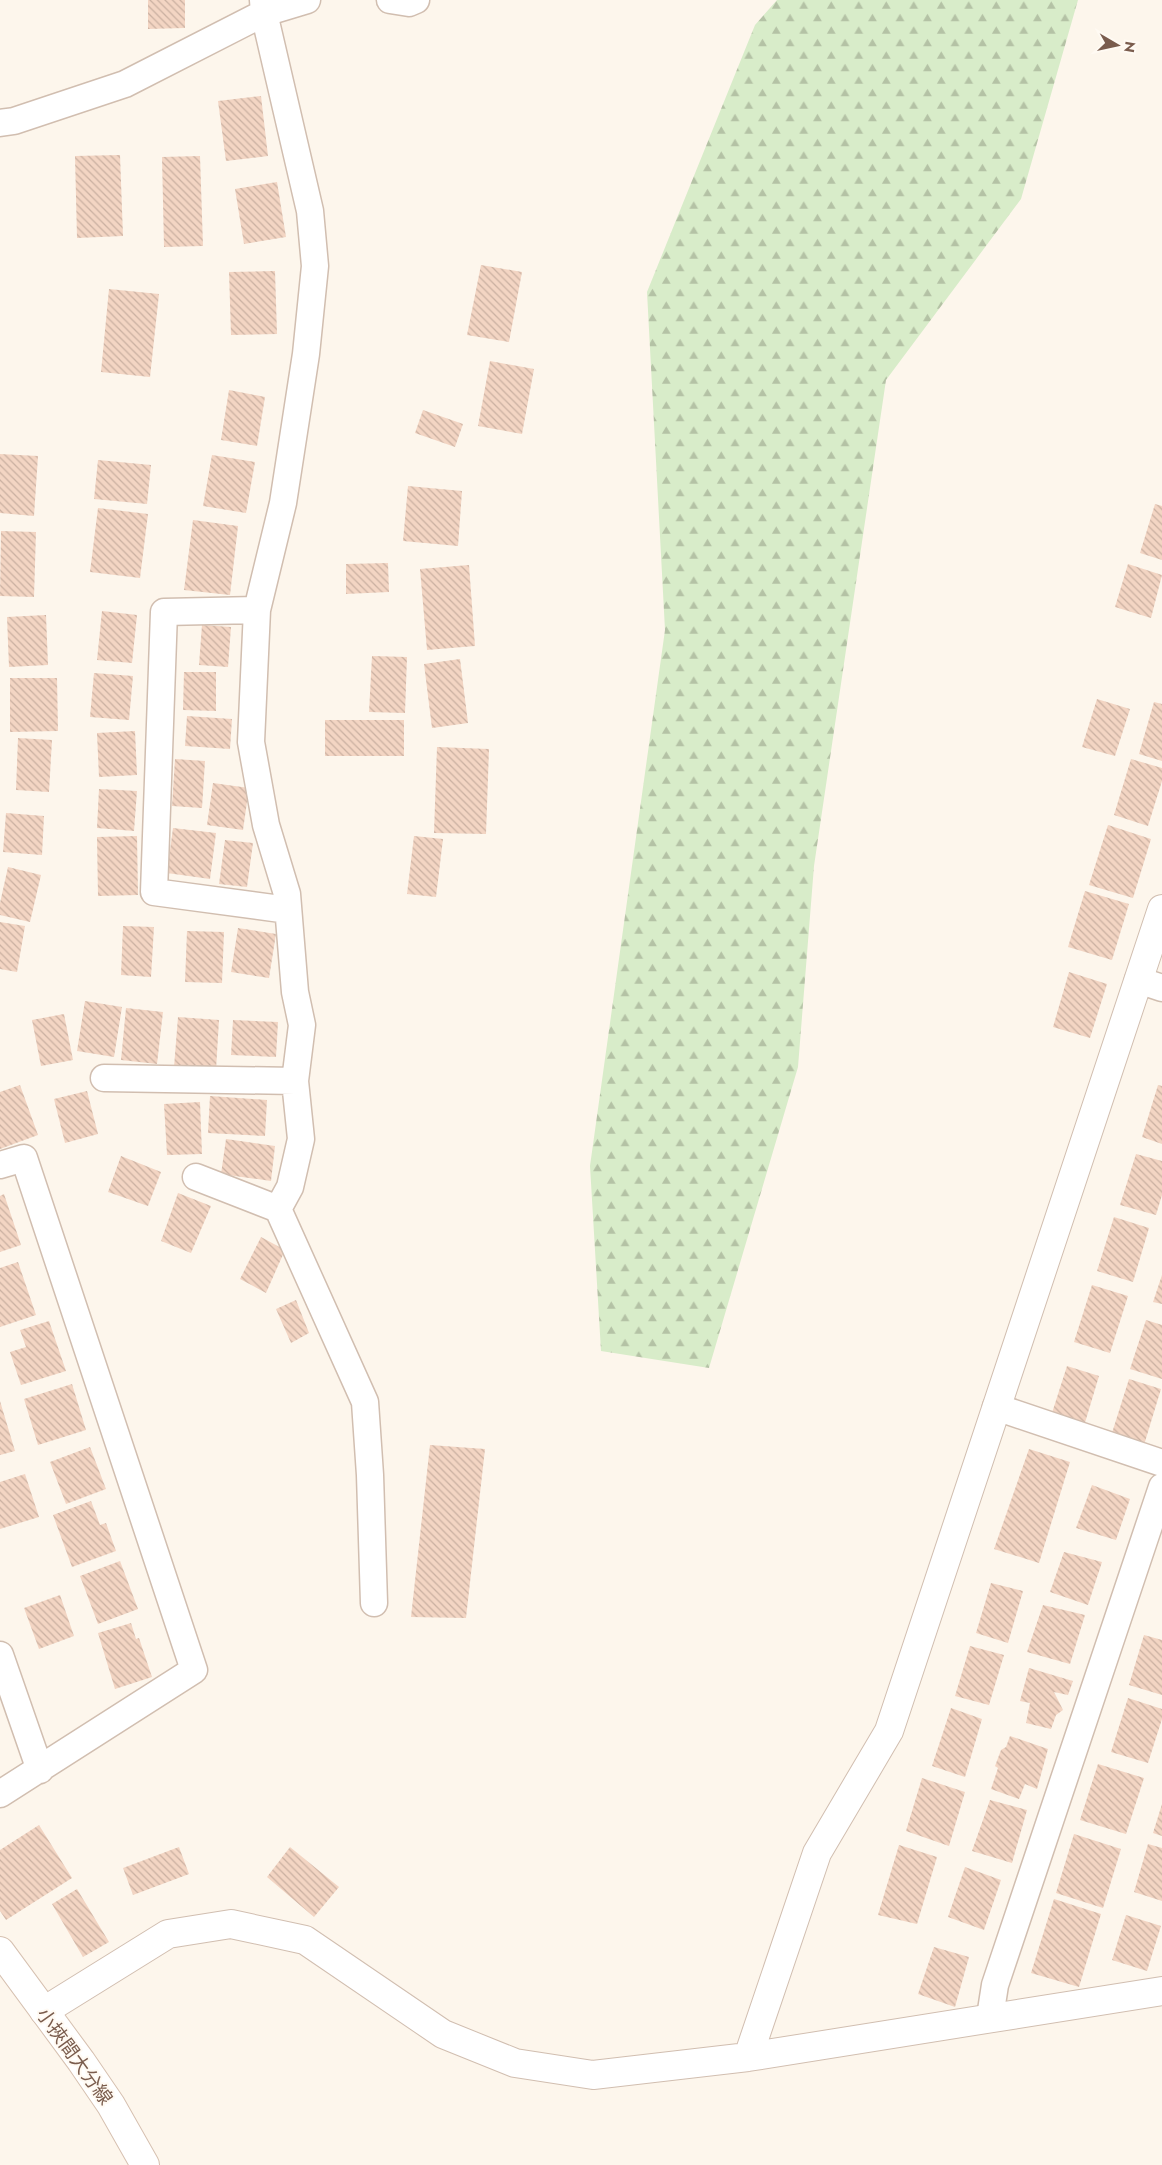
<svg xmlns="http://www.w3.org/2000/svg" width="1162" height="2165" font-family="Jost,'Noto Sans JP',sans-serif">
<style>
.forest{fill:url(#forest-firs)}
.building{fill:url(#building-back-hatch)}
.lines{fill:none;stroke-linecap:round;stroke-linejoin:round}
.minor-casing{stroke:#d1beb0;stroke-width:29}
.tertiary-casing{stroke:#d1beb0;stroke-width:30}
.secondary-casing{stroke:#d6c0b0;stroke-width:30}
.minor{stroke:#fff;stroke-width:26}
.tertiary{stroke:#fff;stroke-width:28}
.secondary{stroke:#fff;stroke-width:28}
.labels{text-anchor:middle;stroke-width:4;stroke-linejoin:round;paint-order:stroke}
.street-label{font-size:19px;fill:#7a5c4d;stroke:#fffaf3}
</style>
<defs>
<pattern id="forest-firs" width="22" height="20" patternUnits="userSpaceOnUse" patternTransform="scale(1.25)"><rect width="22" height="20" fill="#d8ecc9"/><path d="M5 1l3.5 6h-7zM16 11l3.5 6h-7z" fill="#b4c2a5"/></pattern>
<pattern id="building-back-hatch" width="6" height="6" patternUnits="userSpaceOnUse" patternTransform="scale(1.25)"><rect width="6" height="6" fill="#f3d5c3"/><path d="M-1 5l2 2M0 0l6 6M5-1l2 2" fill="none" stroke="#cab0a1"/></pattern>
</defs>
<rect width="100%" height="100%" fill="#fdf6ec"/>
<path class="forest" d="M777 0H1078L1021 199 886 380 814 866 798 1067 709 1368 601 1351 590 1166 665 630 647 292 755 25Z"/>
<path class="building" d="M148 0H185V28L148 29Z
M261 96 268 156 226 161 218 101Z
M120 155 123 236 77 238 75 156Z
M200 156 203 246 164 247 162 157Z
M277 182 286 237 244 244 235 189Z
M481 265 522 272 509 342 467 335Z
M275 271 277 334 231 335 229 272Z
M109 289 159 294 150 377 101 372Z
M490 361 534 369 522 434 478 426Z
M229 390 265 397 257 446 221 440Z
M423 410 463 424 455 447 415 433Z
M0 454 38 456 34 516 0 513Z
M212 455 255 462 246 513 203 506Z
M98 460 151 465 147 504 94 499Z
M408 486 462 491 458 546 403 541Z
M1155 504 1162 506V560L1140 553Z
M98 508 148 514 140 578 90 572Z
M193 520 238 526 230 595 184 590Z
M1 531 36 532 34 597 0 596Z
M388 563 389 592 346 594V564Z
M1128 564 1162 575 1151 618 1115 607Z
M469 565 475 646 427 650 420 569Z
M102 611 137 615 132 663 97 660Z
M46 615 48 665 9 667 7 617Z
M202 625 231 627 228 667 199 665Z
M372 656 407 657 405 713 369 712Z
M460 659 468 723 432 728 424 664Z
M184 672H216V711L183 710Z
M94 673 133 676 129 720 90 717Z
M10 678H57L58 731 10 732Z
M1097 699 1130 709 1115 756 1082 747Z
M1154 702 1162 704V761L1139 754Z
M187 716 232 719 230 749 185 746Z
M325 720H404V756H325Z
M135 731 137 775 99 777 97 733Z
M18 738 52 740 49 792 16 790Z
M437 747 489 749 486 834 434 833Z
M175 759 205 761 202 808 172 806Z
M1131 759 1162 768V781L1148 826 1114 815Z
M213 783 249 788 243 830 207 825Z
M99 789 137 791 134 831 97 828Z
M6 813 44 816 42 855 3 852Z
M1108 825 1151 839 1133 898 1089 885Z
M173 828 216 833 210 879 167 873Z
M137 836 138 895 98 896 97 837Z
M414 836 443 839 436 897 407 894Z
M225 840 253 843 247 887 219 884Z
M8 867 41 875 30 922 0 915V903Z
M1085 891 1129 904 1112 960 1068 947Z
M0 922 25 926 17 972 0 969Z
M123 926 154 927 151 977 121 975Z
M238 928 276 934 269 978 231 972Z
M187 931 224 932 222 983 185 982Z
M1069 972 1107 984 1090 1038 1053 1027Z
M85 1001 122 1007 114 1057 77 1051Z
M126 1008 163 1012 157 1064 121 1060Z
M64 1014 73 1060 41 1066 32 1020Z
M178 1017 219 1020 216 1070 174 1067Z
M233 1020 278 1022 276 1057 231 1055Z
M20 1085 38 1135 0 1149V1092Z
M1158 1085 1162 1086V1144L1142 1137Z
M87 1091 98 1134 65 1143 54 1099Z
M210 1096 267 1100 265 1136 208 1133Z
M200 1102 202 1154 167 1155 164 1104Z
M226 1139 275 1146 271 1181 221 1174Z
M1136 1154 1162 1161V1195L1156 1215 1120 1205Z
M121 1156 161 1172 148 1206 108 1192Z
M178 1193 211 1206 191 1253 161 1241Z
M4 1194 21 1245 0 1252V1196Z
M1114 1217 1149 1228 1133 1282 1097 1271Z
M261 1237 285 1250 266 1293 240 1279Z
M18 1262 36 1315 0 1327V1268Z
M1162 1275V1304L1153 1302Z
M1092 1285 1128 1296 1110 1353 1074 1342Z
M296 1300 309 1333 291 1343 276 1309Z
M1146 1320 1162 1325V1379L1130 1369Z
M49 1321 66 1371 21 1385 10 1352 26 1347 20 1330Z
M1067 1366 1099 1376 1084 1426 1051 1416Z
M1129 1379 1161 1389 1144 1445 1111 1436Z
M72 1384 86 1430 38 1445 24 1399Z
M0 1401 15 1451 0 1455Z
M430 1445 485 1449 466 1618 411 1617Z
M90 1447 106 1489 66 1504 50 1462Z
M1029 1449 1070 1462 1039 1563 994 1549Z
M25 1474 39 1517 0 1529V1482Z
M1092 1485 1130 1499 1116 1540 1076 1528Z
M91 1501 100 1525 106 1523 116 1551 72 1567 53 1515Z
M1064 1552 1102 1562 1088 1605 1050 1592Z
M120 1561 138 1609 98 1624 80 1576Z
M991 1583 1023 1591 1008 1643 976 1633Z
M60 1595 74 1636 39 1649 24 1608Z
M1043 1605 1085 1615 1070 1664 1027 1652Z
M131 1623 136 1639 139 1638 152 1677 115 1689 98 1633Z
M1144 1635 1162 1640V1695L1129 1685Z
M970 1646 1004 1655 989 1705 955 1696Z
M1029 1668 1073 1681 1068 1695 1054 1692 1063 1710 1056 1715 1051 1729 1026 1723 1030 1703 1020 1701Z
M1128 1698 1162 1709V1719L1148 1763 1111 1752Z
M951 1708 982 1719 965 1777 932 1766Z
M1010 1736 1048 1749 1037 1789 1025 1784 1019 1799 991 1789 998 1768 995 1766 1001 1750 1006 1747Z
M1098 1764 1144 1778 1126 1834 1080 1820Z
M922 1778 965 1792 949 1846 906 1831Z
M990 1800 1027 1810 1012 1863 972 1851Z
M1162 1804V1836L1153 1833Z
M39 1825 72 1878 6 1920 0 1911V1850Z
M1074 1834 1121 1849 1103 1908 1056 1893Z
M1148 1844 1162 1848V1901L1134 1892Z
M899 1845 937 1857 917 1924 878 1915Z
M179 1847 189 1874 133 1895 123 1868Z
M290 1847 339 1887 314 1917 267 1877Z
M965 1867 1001 1880 984 1930 948 1917Z
M77 1889 109 1942 83 1957 52 1904Z
M1054 1899 1101 1914 1079 1987 1031 1973Z
M1126 1915 1161 1926 1147 1971 1112 1960Z
M934 1947 969 1957 955 2007 918 1994Z"/>
<g class="lines">
<defs>
<path id="minor" d="M263 0 264 13 307 0
M390 0 409 3 416 0
M0 123 14 121 125 84 264 13 310 211 315 266 306 354 283 503 257 610 251 742 266 825 287 894 295 992 302 1025 295 1081 301 1139 290 1187 278 1209 365 1402 370 1475 374 1603
M257 610 164 612 154 892 288 910
M1138 980 1162 988
M104 1078 295 1081
M0 1165 24 1158 194 1670 0 1794
M196 1177 278 1209
M996 1407 1162 1463
M0 1655 40 1770
M990 2017 995 1985 1162 1487"/>
<path id="tertiary" d="M44 2011 168 1934 231 1924 305 1940 443 2034 515 2063 593 2075 748 2057 1162 1991
M748 2057 817 1853 889 1731 1162 909"/>
<path id="secondary" d="M0 1951 81 2061 111 2105 145 2165"/>
</defs>
<use href="#minor" class="minor-casing"/>
<use href="#tertiary" class="tertiary-casing"/>
<use href="#secondary" class="secondary-casing"/>
<use href="#minor" class="minor"/>
<use href="#tertiary" class="tertiary"/>
<use href="#secondary" class="secondary"/>
</g>
<g class="labels">
<g class="street-label">
<text transform="translate(75 2056) rotate(54)" y="7">小挾間大分線</text>
</g>
</g>
<g transform="translate(1117 45) rotate(99)" stroke="#fffaf3" stroke-width="4" paint-order="stroke">
<path d="M0-4L9 19L0 12L-9 19Z" fill="#7a5c4d"/>
<text y="-8" font-size="14" font-weight="bold" text-anchor="middle" fill="#7a5c4d">N</text>
</g>
</svg>
